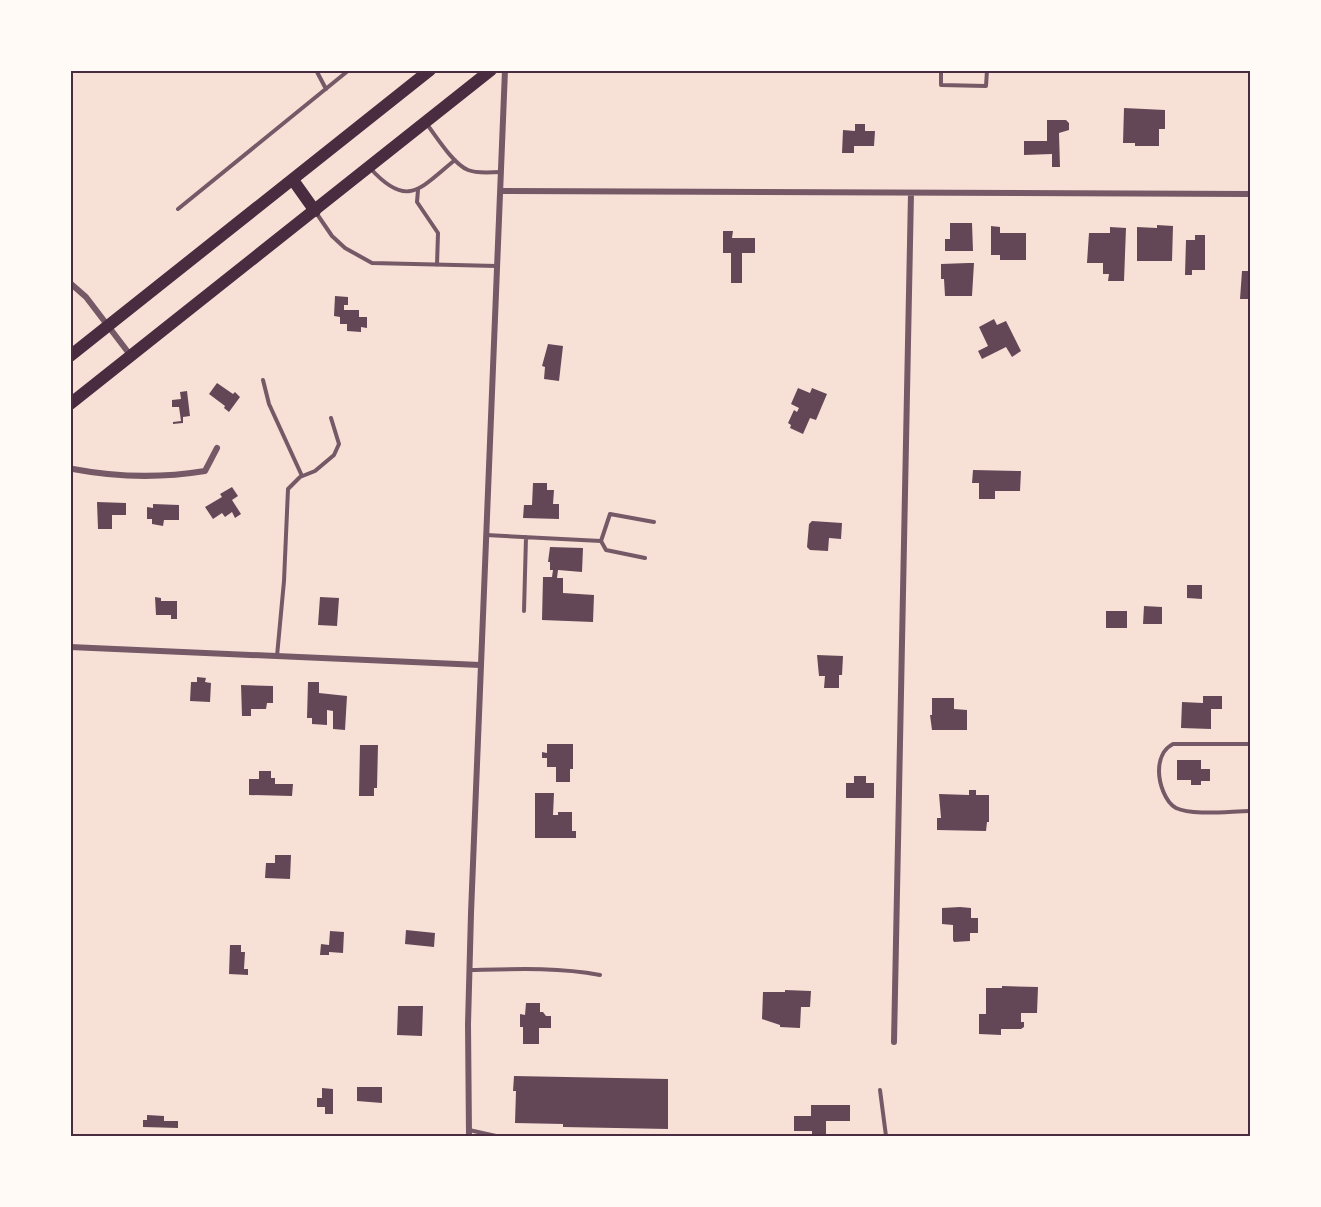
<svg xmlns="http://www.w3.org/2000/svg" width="1321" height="1207" font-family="Quicksand,sans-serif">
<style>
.building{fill:#644757}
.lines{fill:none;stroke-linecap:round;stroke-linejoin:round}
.service{stroke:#755966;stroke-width:4}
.minor{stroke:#755966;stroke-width:6}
.primary{stroke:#4a2c40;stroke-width:12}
.neatline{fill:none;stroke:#4a2c40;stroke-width:2}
</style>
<rect width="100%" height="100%" fill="#f7e1d7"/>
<path class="building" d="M1124 108 1165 110V129H1159V146H1135V143H1123Z
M1047 120H1066L1069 123V130L1059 133 1060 167H1052V154L1024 155V141H1047Z
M855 124H865V131H875L874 146H854V153H842L843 130 855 131Z
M950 223H972L973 251H945V239H950Z
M1157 225 1173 226 1172 261H1137V227L1157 228Z
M991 226 1000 227V233H1026V260H1000V255H991Z
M1110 227 1126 228 1124 281H1108L1109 274H1103V263H1087L1089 233H1110Z
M723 231H733L732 238H755V253H742V283H731V253H723Z
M1195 235H1205V270H1192V275H1185L1186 240H1195Z
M968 263H974L972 296H945L944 279H941V264Z
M1242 271H1250V299H1240Z
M335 296 348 297V305H344V310H359V317H367V328L361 327V332L347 331V324H340V317L334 316Z
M994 319 997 325 1006 321 1021 351 1012 357 1006 347 982 359 978 351 988 346 979 327Z
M548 344 563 346 559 381 544 379 545 367 542 366Z
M217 383 233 394 235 392 240 397 229 412 224 408 225 406 209 394Z
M798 388 810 393 812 388 827 394 816 420 810 418 803 434 790 428 791 425 788 423 794 410 797 412 799 408 791 404Z
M187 391 190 416 183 417V423L173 424V422L181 421 179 407H172V400L181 399 180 392Z
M973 470 1021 471 1020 491H995V499H979V483H972Z
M533 483H547V490H554L553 504H559V519L523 518 524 505H532Z
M232 487 238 496 232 500 241 514 235 518 232 512 225 517 222 513 213 519 205 507 222 497 220 494Z
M97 502 126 503V515H112V529H98Z
M153 504 179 505V520H164L163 526 152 524V519H147V507L153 508Z
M812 521 842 523 841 539 829 538 828 551 810 550 807 547 809 524Z
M550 547 583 548 582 572 558 570 557 578H563V593L594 595 593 622 542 620 543 577H552L553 570H550V562H548Z
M1187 585H1202V599L1187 598Z
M155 597 161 598V601H177V619H171V615H156Z
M320 597 339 598 337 626 318 625Z
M1144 606 1162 607V624H1143Z
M1106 611H1127V628H1106Z
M817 655 843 656 842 675H839V688H824L825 676H819Z
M197 677 206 678 205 682 211 683 210 702 190 701 191 682H197Z
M308 682H319V693L347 696 345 730 333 729V711L327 710V725L312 724V718H307Z
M241 685 273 686V703H267L266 709H251V716H242Z
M1203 696H1222V709H1211V729L1181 728 1182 702 1203 703Z
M932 698H954V709L967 710V730H932L930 715H932Z
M547 744H573V769H570V782H556V767H547V758H542V752L547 753Z
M360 745H378L377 788H374V796H359Z
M1177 760H1201V769H1210V781H1201V785H1191V780H1177Z
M259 771H271V778H275V784H293L292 796 249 795V779H259Z
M854 776H866V783H874V798H846V783H854Z
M969 790H976V795H989V822H987L986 831 937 830V818H941L939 794 969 795Z
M535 793H554L553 815H558V812H572V831H576V838H535Z
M275 855H291L290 879 265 878 266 863H275Z
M960 907 971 908V918H978V933H970V941L954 942 953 940V925L942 924V908Z
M406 930 435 933 434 947 405 944Z
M330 931 344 932 343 953 329 952V955H320L321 944 329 945Z
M230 945H241V952H245L244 969H248V975L229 974Z
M1002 986 1038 987 1037 1013H1021V1022H1024V1027L1021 1029H1001V1035L979 1034V1014H986V988H1002Z
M785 990 811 991 810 1007H801L800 1028 780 1027V1025L762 1019 763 992H785Z
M526 1003H540V1012H543L546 1016H551V1028H539V1044H523V1027H520V1014L525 1015Z
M398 1006H423L422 1036 397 1035Z
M514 1076 668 1079V1129L563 1127V1124L515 1123 516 1091H513Z
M357 1087H382V1103L357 1101Z
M322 1088 333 1089V1114H325V1107H317V1098H322Z
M811 1105H850V1121H826V1136H812V1131H794V1116H811Z
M147 1115 164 1116V1121H178V1128L143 1127V1120H147Z"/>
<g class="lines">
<path class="service" d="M316 70 326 89
M941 70V85L986 86 987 70
M426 123C436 136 453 164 468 170 478 174 491 172 501 172
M370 168C408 210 420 188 455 160
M418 190 417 202 438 233 437 265
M178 209 349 70
M317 214 332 236 345 248 372 263 497 266
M263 380 269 404 302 476
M486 535 601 541 610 514 654 522
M601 541 606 550 645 558
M524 611 526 537
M277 656 284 581 288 489 300 477 315 471 334 455 339 444 331 418
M1250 744H1173C1163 749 1159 760 1159 771 1159 783 1165 802 1176 808 1193 816 1231 811 1250 811
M470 970C514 969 557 967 600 975
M880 1090 886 1136
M469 1130 496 1136"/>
<path class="minor" d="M501 191 1250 194
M70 283 86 297 131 356
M73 469C115 477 162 478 205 471L217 448
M70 647 480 665
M894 1042 911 193
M469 1136 468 1024 471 913 505 70"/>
<path class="primary" d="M293 180 315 211
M70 356 430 70
M70 404 491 70"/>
</g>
<rect width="1321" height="1207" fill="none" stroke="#fffaf5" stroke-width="144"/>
<rect x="72" y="72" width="1177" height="1063" class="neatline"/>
</svg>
